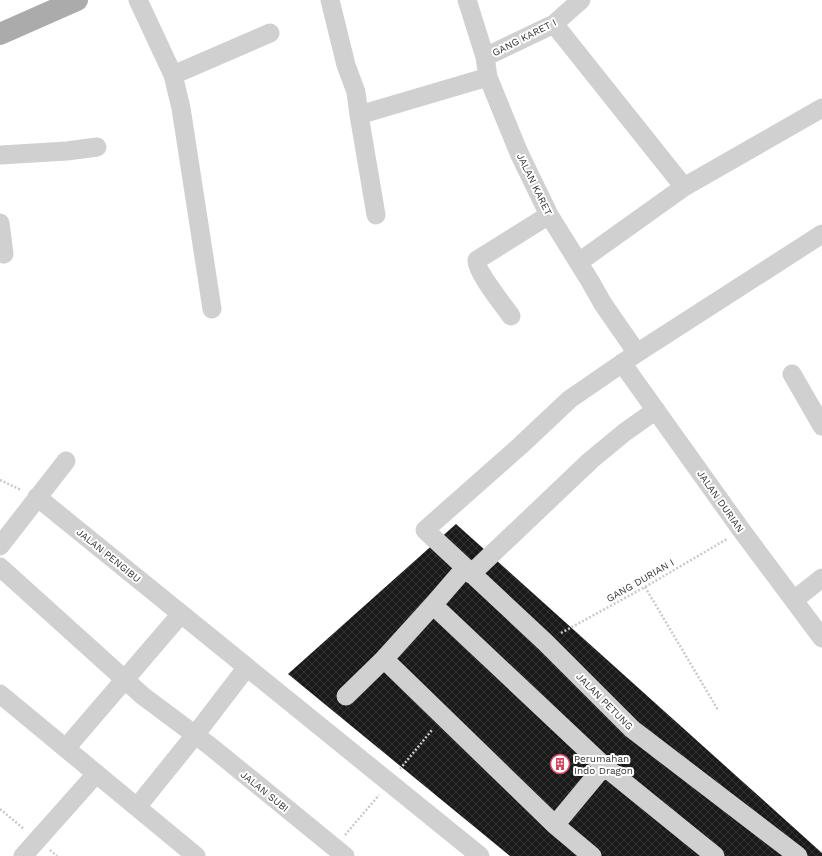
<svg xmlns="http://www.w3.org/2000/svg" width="822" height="856" font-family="'Work Sans',sans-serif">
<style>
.building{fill:url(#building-cross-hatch)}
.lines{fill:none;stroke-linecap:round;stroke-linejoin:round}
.path{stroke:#cacaca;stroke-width:2.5;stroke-dasharray:2 2;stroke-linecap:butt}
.minor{stroke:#d0d0d0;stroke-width:19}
.major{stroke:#ababab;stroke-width:22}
.labels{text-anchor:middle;stroke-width:4;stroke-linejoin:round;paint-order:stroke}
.street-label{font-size:10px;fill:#333;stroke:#fff}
.poi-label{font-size:10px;fill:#333;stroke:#fff;text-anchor:start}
</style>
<defs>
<pattern id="building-cross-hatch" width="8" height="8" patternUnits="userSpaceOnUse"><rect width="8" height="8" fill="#1a1a1a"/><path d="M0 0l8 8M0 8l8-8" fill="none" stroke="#333"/></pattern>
</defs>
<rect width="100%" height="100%" fill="#fff"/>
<path class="building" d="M456 524 822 853V856H510L288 674Z"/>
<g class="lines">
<path class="path" d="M0 480 21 490
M645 587 718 710
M561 633 645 587 727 539
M400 769 432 730
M0 809 24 829
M345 835 379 795
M50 850 57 856"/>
<path class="minor" d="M138 0 173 75 181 108 212 309
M330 0 346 65 356 92 359 115 376 215
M467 0 485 57 488 77 519 153 549 215 590 281 603 304 637 353
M554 24 684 187
M485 57 554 24 581 0
M173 75 270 33
M359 115 488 77
M0 155 67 151 97 147
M0 223 4 254
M579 262 684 187 822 108
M511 316C504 306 475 270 477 260L549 215
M622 363 742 531 822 638
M792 374 822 426
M37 497 480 856
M0 546 66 461
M0 567 143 696 210 746 345 856
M465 568 433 605 384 659 555 825 592 856
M471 574 591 460 625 432 656 410
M794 600 822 578
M433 605 604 766 715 856
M0 694 196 856
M346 696 384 659
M66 748 181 614
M137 807 195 735 247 667
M555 825 604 766
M23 856 96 774
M798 856 632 729 545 642 425 530 520 446 570 399 637 353 822 234"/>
<path class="major" d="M0 34 77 0"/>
</g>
<defs>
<symbol id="building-ring" viewBox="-11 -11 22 22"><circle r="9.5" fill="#fff" stroke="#d64963" stroke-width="1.5"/><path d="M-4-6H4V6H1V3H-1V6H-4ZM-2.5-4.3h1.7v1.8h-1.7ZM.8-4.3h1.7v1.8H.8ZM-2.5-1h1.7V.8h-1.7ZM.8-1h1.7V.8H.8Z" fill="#d64963"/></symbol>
</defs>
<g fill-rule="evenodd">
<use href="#building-ring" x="549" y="753" width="22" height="22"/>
</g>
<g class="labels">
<g class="street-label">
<text transform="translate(524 37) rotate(-27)" y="4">GANG KARET I</text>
<text transform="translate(535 184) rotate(64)" y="4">JALAN KARET</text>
<text transform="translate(721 501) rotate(55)" y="4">JALAN DURIAN</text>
<text transform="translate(109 555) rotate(39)" y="4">JALAN PENGIBU</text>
<text transform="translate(640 580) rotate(-30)" y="4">GANG DURIAN I</text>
<text transform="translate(605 701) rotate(45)" y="4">JALAN PETUNG</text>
<text transform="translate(265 791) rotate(39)" y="4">JALAN SUBI</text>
</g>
<g class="poi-label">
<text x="574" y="762">Perumahan<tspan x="574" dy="12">Indo Dragon</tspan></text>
</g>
</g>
</svg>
